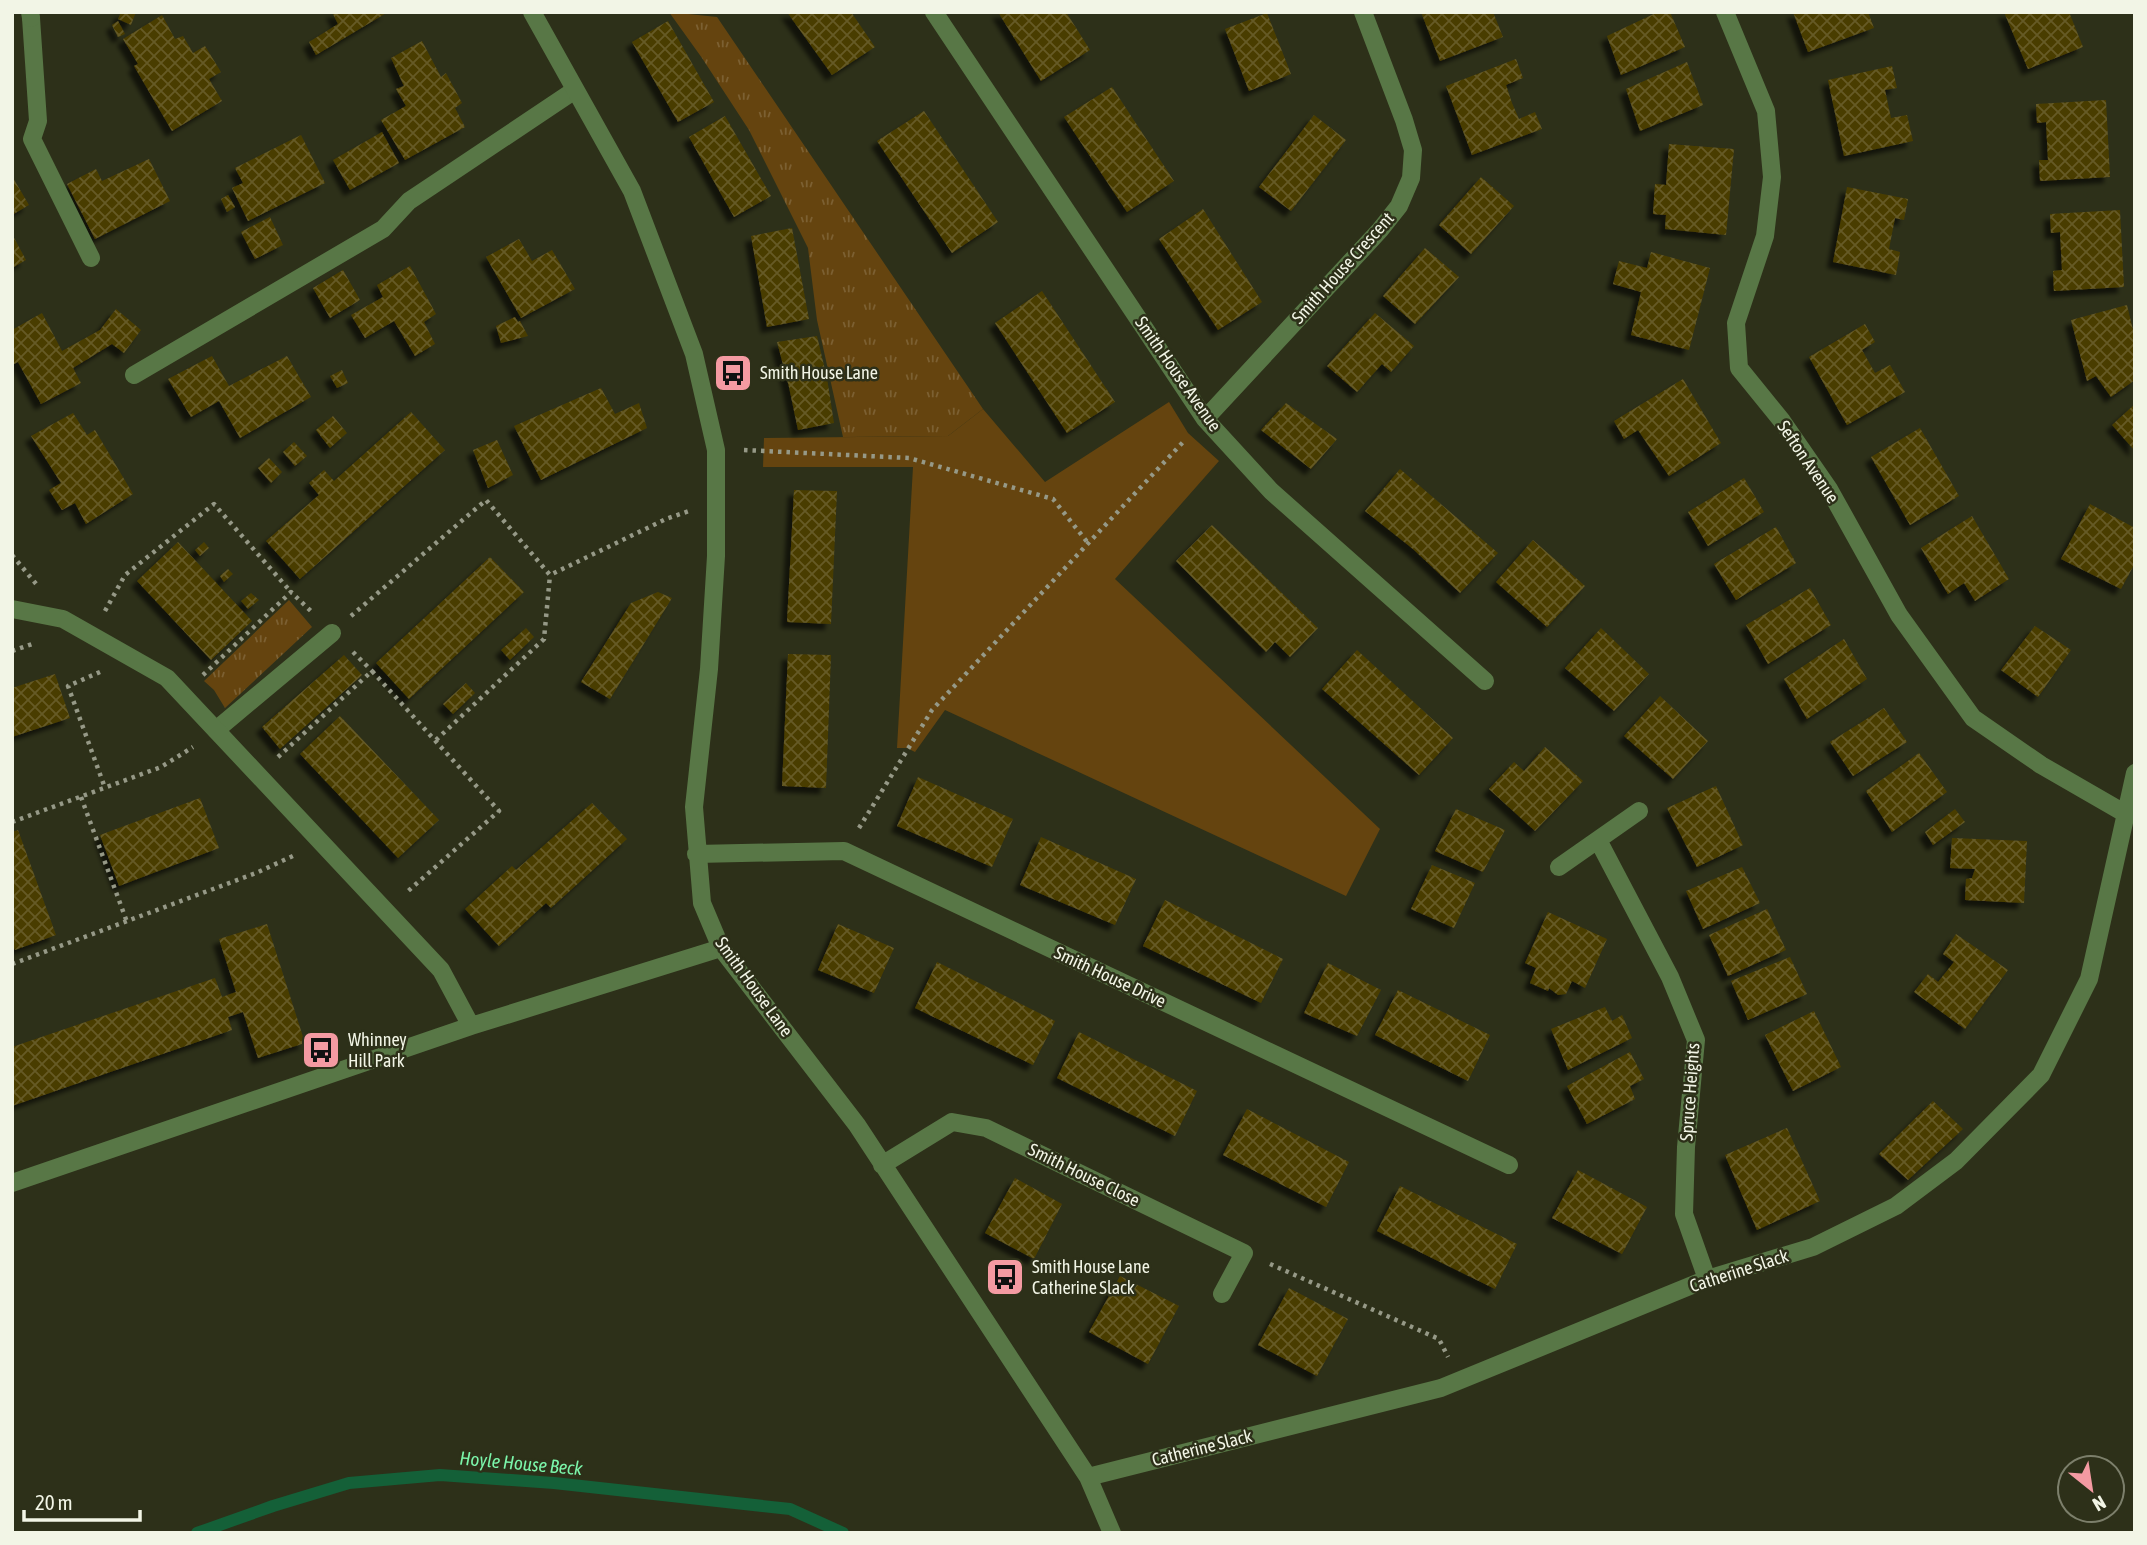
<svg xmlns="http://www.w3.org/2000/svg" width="2147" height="1545" font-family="'Asap Condensed',sans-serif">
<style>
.grass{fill:url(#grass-tufts)}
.park{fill:#65440f}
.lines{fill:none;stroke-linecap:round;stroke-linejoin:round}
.stream{stroke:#146038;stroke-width:12}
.building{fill:url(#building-cross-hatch);filter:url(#shadow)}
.path{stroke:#969987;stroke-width:4.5;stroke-dasharray:3.5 5;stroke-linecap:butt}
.lane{stroke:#587746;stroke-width:18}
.street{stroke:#587746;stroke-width:18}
.labels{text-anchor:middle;stroke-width:5;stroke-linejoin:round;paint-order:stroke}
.street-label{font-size:18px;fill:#f2f5e6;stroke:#2d3019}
.poi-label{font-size:18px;fill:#f2f5e6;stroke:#2d3019;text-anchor:start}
.water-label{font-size:19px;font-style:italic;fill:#7bf5aa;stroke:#2d3019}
</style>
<defs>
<pattern id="grass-tufts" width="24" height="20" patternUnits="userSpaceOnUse" patternTransform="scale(1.75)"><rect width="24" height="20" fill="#65440f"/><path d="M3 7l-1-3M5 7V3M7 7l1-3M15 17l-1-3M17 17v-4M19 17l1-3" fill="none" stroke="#7c6032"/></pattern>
<pattern id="building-cross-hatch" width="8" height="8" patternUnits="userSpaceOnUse" patternTransform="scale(1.75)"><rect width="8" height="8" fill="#4a3d02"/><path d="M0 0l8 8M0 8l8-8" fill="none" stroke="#655a27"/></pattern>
<filter id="shadow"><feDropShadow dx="-6" dy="6" stdDeviation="2" flood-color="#0009"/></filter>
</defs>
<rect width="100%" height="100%" fill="#2d3019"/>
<path class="grass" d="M669 12 717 17 983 409 948 436 843 437 817 320 808 248 749 130 702 58Z
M289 600 312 627 225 708 214 690 204 681Z"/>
<path class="park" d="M1169 402 1188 433 1219 461 1115 579 1380 829 1346 896 945 710 915 752 907 748H897L913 467H763L764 438 948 436 983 409 1045 482Z"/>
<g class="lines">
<path class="stream" d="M197 1533 273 1506 349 1483 440 1475 554 1483 790 1509 843 1533"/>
</g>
<path class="building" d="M121 12H136L131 25 118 19Z
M332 12H388L316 55 309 42 338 24Z
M787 12H851L875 47 832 75Z
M998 12H1066L1090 50 1041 81Z
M1421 12H1493L1503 37 1440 61Z
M1658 12H1670L1685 47 1621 75 1607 36Z
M1793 12H1868L1874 28 1808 52Z
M2004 12H2069L2083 47 2028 69Z
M1267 13 1291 74 1249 91 1225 29Z
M162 15 175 39 183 36 193 53 205 46 221 72 209 79 222 101 172 131 134 66 138 64 123 39Z
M118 21 125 34 118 37 112 25Z
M668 21 714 102 678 122 632 42Z
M422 41 441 77 446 73 462 103 455 108 465 127 405 160 381 120 406 106 396 89 404 86 391 58Z
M1516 59 1523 78 1506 85 1512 103 1519 119 1535 112 1542 129 1472 155 1446 86Z
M1687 62 1703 105 1640 131 1626 89Z
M1892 66 1897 88 1885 90 1891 118 1907 115 1913 141 1844 156 1828 80Z
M1112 87 1174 181 1127 212 1064 117Z
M2106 100 2110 177 2040 181 2039 160H2048L2046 122 2037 123 2036 104Z
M924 111 998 222 952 253 877 141Z
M1314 115 1346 140 1291 211 1259 187Z
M725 116 771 196 734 217 689 137Z
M382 132 399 163 350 190 333 160Z
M301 135 325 183 248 221 232 188 243 183 235 168Z
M1669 144 1734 149 1726 235 1665 229 1666 215 1653 214 1655 184 1666 185Z
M149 159 170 201 95 239 67 184 96 169 102 181Z
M12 176 29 205 12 215Z
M1481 177 1514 206 1471 254 1439 225Z
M1847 187 1908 199 1904 220 1895 218 1889 249 1900 252 1896 275 1833 262Z
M228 195 235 207 227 212 221 199Z
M1203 209 1262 302 1218 330 1159 239Z
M2120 210 2124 287 2054 291 2053 271 2062 270 2060 232 2051 233 2050 214Z
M270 217 283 245 255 259 241 232Z
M792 228 809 319 767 327 751 236Z
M12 234 26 260 12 268Z
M519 239 532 261 552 250 575 289 521 318 486 257Z
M1425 248 1459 277 1415 324 1383 296Z
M1651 252 1710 268 1689 350 1631 335 1641 292 1613 284 1619 261 1647 268Z
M410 266 436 314 424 322 435 344 415 356 394 321 365 338 351 315 383 297 377 285Z
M343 270 360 300 330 318 313 288Z
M1042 291 1115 402 1067 433 995 323Z
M2127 305 2135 338V380L2111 397 2096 376 2087 381 2071 320Z
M116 309 141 330 124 353 112 344 73 368 81 383 41 404 18 362 12 365V330L42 313 62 351 100 330Z
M1375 313 1414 346 1391 372 1382 364 1357 392 1327 366Z
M515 317 518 322 520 321 528 336 501 343 496 326Z
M1865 324 1875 342 1862 350 1875 373 1890 365 1905 392 1847 425 1809 357Z
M817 336 827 378 834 423 798 430 789 387 777 342Z
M212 356 229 386 287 356 311 397 240 438 219 401 191 417 168 379Z
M342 370 348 383 337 388 330 376Z
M1683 379 1721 443 1669 476 1638 430 1624 439 1614 421Z
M601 388 615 414 639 403 647 428 541 480 514 426Z
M1286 403 1337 439 1311 469 1261 430Z
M2135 404V451L2112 425Z
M411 412 445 450 300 579 266 541 319 495 309 483 324 470 334 481Z
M73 413 87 435 95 430 133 494 86 524 75 503 62 510 49 490 61 483 31 436Z
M333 416 347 433 330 448 316 430Z
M1920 428 1959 496 1910 525 1871 457Z
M497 440 513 475 488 488 473 450Z
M294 442 307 456 295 466 283 452Z
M269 458 282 472 271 483 258 468Z
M1400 469 1498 553 1460 593 1413 549 1365 511Z
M1744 478 1764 512 1708 546 1688 512Z
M794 490 837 491 831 624 787 622Z
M2090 504 2135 528V563L2121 589 2061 559Z
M1972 516 2009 579 1975 601 1964 583 1948 594 1921 548Z
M1212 525 1318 628 1290 657 1275 642 1266 652 1176 561Z
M1776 527 1796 563 1736 600 1714 564Z
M1533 540 1585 586 1547 627 1496 582Z
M178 542 252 621 211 660 137 581Z
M204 542 209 548 200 556 195 550Z
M490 557 524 592 409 699 376 663Z
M228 569 233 574 224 582 220 576Z
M1810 588 1831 625 1768 664 1746 625Z
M658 592 672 598 610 699 581 682 631 603Z
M251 593 259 600 248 609 241 601Z
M2035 626 2071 650 2038 697 2001 670Z
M526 628 534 637 510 660 501 650Z
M1601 628 1649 674 1614 711 1565 668Z
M1844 639 1867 679 1807 719 1784 679Z
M1357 650 1453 738 1419 775 1322 689Z
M788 654 831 655 826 788 782 786Z
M344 655 362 675 280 749 262 727Z
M55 674 70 718 12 737V688Z
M466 683 475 693 453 714 443 704Z
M1660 696 1708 741 1673 779 1624 736Z
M1884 708 1907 742 1853 776 1830 742Z
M340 716 439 820 398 858 300 754Z
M1545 747 1583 781 1535 831 1489 789 1514 762 1524 771Z
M1919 753 1947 792 1892 832 1866 791Z
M918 777 1013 819 992 867 897 826Z
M1716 786 1743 845 1697 867 1667 808Z
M200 798 219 848 119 886 100 835Z
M592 803 627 839 551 908 546 903 499 946 465 909 512 866 516 870Z
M1456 809 1505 830 1483 872 1435 851Z
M1955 809 1965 822 1933 845 1925 832Z
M18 830 56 935 15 950 12 944V832Z
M1041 837 1136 879 1115 925 1020 885Z
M1952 838 2027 841 2024 903 1965 900 1966 879 1972 878 1975 869 1950 868Z
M1432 865 1475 883 1454 928 1411 909Z
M1742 867 1760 903 1703 929 1686 891Z
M1165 900 1283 959 1261 1003 1143 946Z
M1767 909 1786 950 1728 976 1709 935Z
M1548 912 1607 939 1585 988 1572 981 1566 994 1558 995 1549 988 1548 991 1530 983 1536 968 1525 963Z
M267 924 305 1043 258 1058 243 1012 228 1017 232 1030 12 1106V1047L215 978 222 997 236 992 219 939Z
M838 924 894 948 874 993 818 970Z
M1956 934 2008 970 1965 1029 1914 992 1928 974 1938 982 1954 962 1943 954Z
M1790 957 1807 994 1748 1020 1731 981Z
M937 962 1055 1021 1033 1065 915 1008Z
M1328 963 1381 990 1357 1036 1304 1013Z
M1398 990 1490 1035 1468 1081 1375 1035Z
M1605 1007 1612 1021 1622 1015 1632 1038 1568 1070 1551 1029Z
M1814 1011 1841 1067 1793 1091 1765 1035Z
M1079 1032 1197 1091 1175 1136 1057 1078Z
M1630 1052 1644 1079 1630 1086 1635 1099 1587 1124 1567 1086Z
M1933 1101 1963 1129 1908 1180 1879 1154Z
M1247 1109 1349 1162 1326 1207 1223 1155Z
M1787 1128 1820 1201 1757 1230 1725 1155Z
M1578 1170 1647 1207 1622 1254 1552 1218Z
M1015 1178 1062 1204 1034 1259 985 1233Z
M1400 1186 1517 1244 1495 1289 1377 1231Z
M1120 1276 1179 1306 1148 1364 1089 1332Z
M1289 1288 1348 1319 1317 1376 1258 1345Z"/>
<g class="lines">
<path class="path" d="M744 450 909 458 1053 499 1088 543
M12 555 37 585
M105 611 125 575 214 504 291 592
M351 616 486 500 550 575 666 519 689 511
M12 651 35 643
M353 652 372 671
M100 672 68 686 105 788
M203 675 291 592 314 614
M436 740 544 639 550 575
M278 757 372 671 499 811 407 892
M81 797 127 922
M12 822 161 767 193 747
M859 828 932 710 1185 440
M12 964 256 873 295 855
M1270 1264 1439 1339 1448 1357"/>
<path class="lane" d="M31 18 38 121 32 139 91 258
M134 375 383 229 409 201 575 90
M216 730 332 633"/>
<path class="street" d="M30 12 31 18
M532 12 632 191 694 354 716 450V556L709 669 694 807 702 903 721 948 857 1125 1088 1477 1112 1533
M934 12 1205 419 1271 491 1485 681
M1725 12 1766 111 1772 177 1765 236 1736 323 1739 368 1782 421 1829 489 1899 615 1973 718 2041 765 2126 814
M1205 419 1380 230 1399 206 1411 178 1413 150 1404 120 1363 12
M12 609 63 619 167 678 441 970 471 1026
M1598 840 1670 977 1696 1040 1686 1147 1684 1214 1707 1279
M696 854 844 851 1509 1165
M1559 867 1639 811
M882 1165 952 1122 986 1128 1244 1253 1222 1294
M12 1183 471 1026 721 948
M1088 1477 1441 1388 1707 1279 1813 1247 1896 1206 1956 1161 2041 1075 2089 979 2135 773"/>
</g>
<defs>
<symbol id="bus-square" viewBox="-11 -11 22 22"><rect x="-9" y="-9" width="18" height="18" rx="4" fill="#f49aa2" stroke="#2d3019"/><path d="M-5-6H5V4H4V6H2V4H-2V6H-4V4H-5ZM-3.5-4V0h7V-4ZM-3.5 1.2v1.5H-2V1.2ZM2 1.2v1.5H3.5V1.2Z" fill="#111"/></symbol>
</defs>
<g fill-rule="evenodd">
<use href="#bus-square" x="711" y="351" width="44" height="44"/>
<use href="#bus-square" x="299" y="1028" width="44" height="44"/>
<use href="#bus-square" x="983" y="1255" width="44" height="44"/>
</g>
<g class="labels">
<g class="street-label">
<text transform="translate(1343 268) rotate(-48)" y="6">Smith House Crescent</text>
<text transform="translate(1178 374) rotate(55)" y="6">Smith House Avenue</text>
<text transform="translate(1808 462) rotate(56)" y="6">Sefton Avenue</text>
<text transform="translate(1110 977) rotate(25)" y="6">Smith House Drive</text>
<text transform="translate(754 987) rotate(54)" y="6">Smith House Lane</text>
<text transform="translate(1690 1092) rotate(-86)" y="6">Spruce Heights</text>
<text transform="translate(1084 1175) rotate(26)" y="6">Smith House Close</text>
<text transform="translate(1739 1271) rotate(-18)" y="6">Catherine Slack</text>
<text transform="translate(1202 1448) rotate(-14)" y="6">Catherine Slack</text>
</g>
<g class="poi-label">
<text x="760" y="379">Smith House Lane</text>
<text x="348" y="1046">Whinney<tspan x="348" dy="21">Hill Park</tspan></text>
<text x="1032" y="1273">Smith House Lane<tspan x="1032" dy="21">Catherine Slack</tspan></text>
</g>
<g class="water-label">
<text transform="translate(521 1463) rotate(5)" y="7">Hoyle House Beck</text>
</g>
</g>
<rect width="2147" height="1545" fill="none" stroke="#f2f5e6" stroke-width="28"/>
<g transform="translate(2091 1489) rotate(150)"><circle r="33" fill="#2d3019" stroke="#7c7f6b" stroke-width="2"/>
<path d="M0-5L12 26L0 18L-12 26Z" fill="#f49aa2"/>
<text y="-10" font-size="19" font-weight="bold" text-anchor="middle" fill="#f2f5e6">N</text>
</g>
<path d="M24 1510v10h116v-10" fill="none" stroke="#f2f5e6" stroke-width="3.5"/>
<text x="35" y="1510" font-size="21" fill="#f2f5e6" stroke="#2d3019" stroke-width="5" paint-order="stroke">20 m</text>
</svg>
